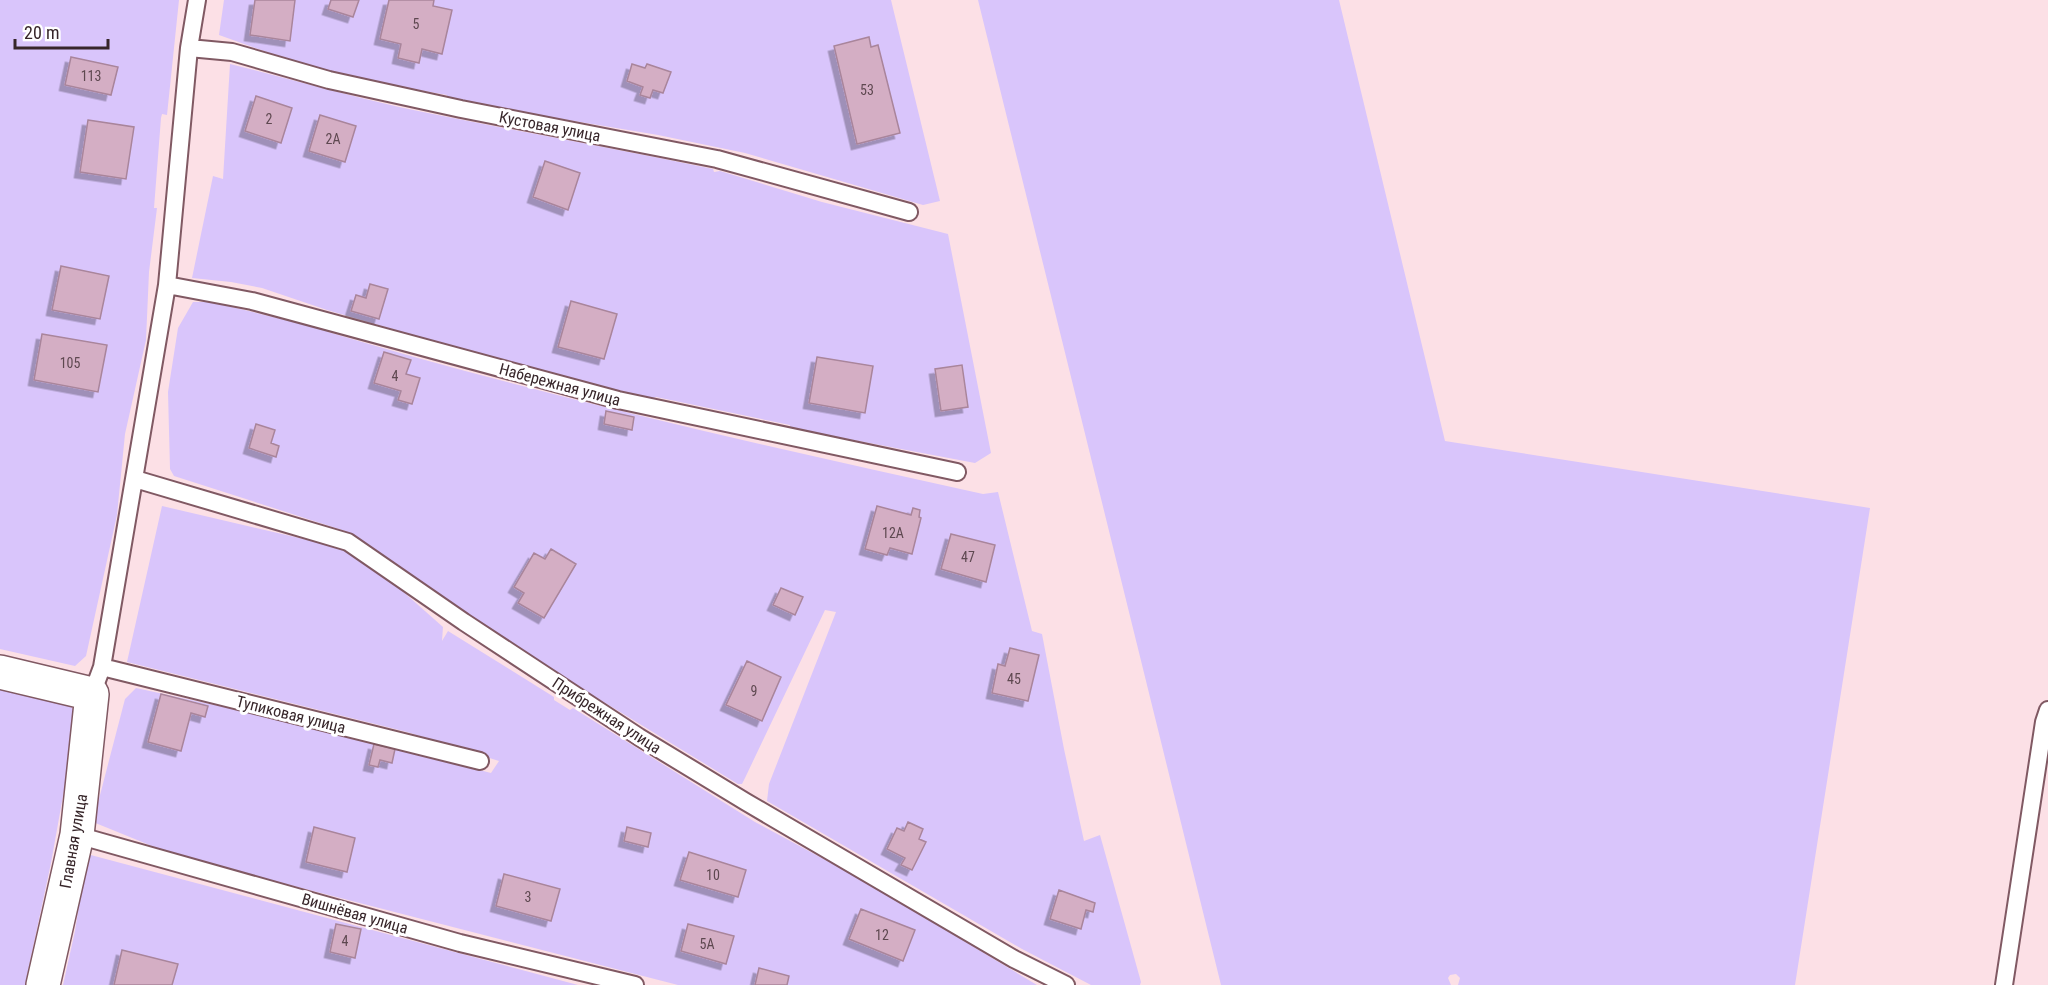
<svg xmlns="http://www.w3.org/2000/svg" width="2048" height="985" font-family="'Roboto Condensed',sans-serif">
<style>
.green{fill:#d9c5fb}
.building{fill:#d4aec4;stroke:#a9859b;stroke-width:1.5;filter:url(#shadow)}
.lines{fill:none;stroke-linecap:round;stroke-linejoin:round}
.lane-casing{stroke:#805963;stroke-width:20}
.street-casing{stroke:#805963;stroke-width:36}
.lane{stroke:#fff;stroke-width:16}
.street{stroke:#fff;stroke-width:33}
.labels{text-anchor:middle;stroke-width:6;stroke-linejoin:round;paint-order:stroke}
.number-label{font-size:14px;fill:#5e4850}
.street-label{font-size:16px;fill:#37262a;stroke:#fff}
</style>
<defs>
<filter id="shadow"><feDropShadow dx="-5.5" dy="5.5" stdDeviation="0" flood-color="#0004"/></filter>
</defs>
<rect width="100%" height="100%" fill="#fce0e6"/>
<path class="green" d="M0 0H179L167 115 162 114 161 118 154 208H157L149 272 146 340 125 434 117 515 86 656 75 666 0 649Z
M224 0H891L940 201 923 205 745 153 658 135 526 113 525 115 447 97V95L356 79 295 62 219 35Z
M978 0H1339L1445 441 1870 508 1795 985H1458L1460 978 1456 974 1450 975 1448 978 1451 985H1221Z
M230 64C286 78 342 94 399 107 503 129 609 147 713 169L714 172 720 171 822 202 948 234 991 453 975 463 790 428V425L656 397 651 399 433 341 327 310 262 288 231 282 192 278 213 176 223 179Z
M193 302H211L327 330 328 332C543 396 763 446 983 494L998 492 1032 631 1042 634 1064 749 1084 841 1100 835 1141 982 1140 985H1091L1022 949 767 801 769 784 836 612 825 610 745 778 742 784H738L494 635 367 544 345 531 174 476 170 469 168 392 178 328Z
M162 506 338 547 382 573 443 627 442 641 448 631 554 697V700L570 710 573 708 755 822 857 877 1037 985H678L174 855 93 822 125 699 136 688 311 726 491 773 499 761 407 732 127 662Z
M0 688 65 703 78 712 51 863 25 985H0Z
M87 854 578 985H63L75 931Z"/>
<path class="building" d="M255 0H295L290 41 250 35Z
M331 0H359L353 17 328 9Z
M389 0H434L433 6 452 10 442 54 422 49 419 63 398 58 401 44 380 39Z
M869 37 871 47 878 45 900 133 857 144 834 46Z
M71 57 118 67 111 95 65 85Z
M632 64 645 68 647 64 671 72 663 93 653 90 650 98 640 95 643 87 627 81Z
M256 96 292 108 281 143 245 131Z
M320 115 356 126 345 162 309 151Z
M88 120 134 127 126 179 80 172Z
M545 161 580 173 568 210 533 197Z
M61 266 109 276 100 319 52 310Z
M370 284 388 289 379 319 351 311 356 295 366 298Z
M571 301 617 314 604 359 558 347Z
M42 334 107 345 98 392 34 380Z
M384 352 411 360 406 374 420 378 412 404 398 400 401 391 374 383Z
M817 357 873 366 865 413 809 403Z
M962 365 968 407 941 411 935 369Z
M606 411 634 417 632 430 604 424Z
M256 424 275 430 271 443 279 446 276 457 249 448Z
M877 506 911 515 913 508 920 510 919 517 921 518 912 554 890 548 887 555 865 549Z
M951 534 995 545 986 582 941 569Z
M551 549 576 564 544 618 518 603 524 593 514 587 534 553 545 559Z
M781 588 803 597 795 615 773 605Z
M1010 648 1039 655 1028 701 992 693 998 664 1005 666Z
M747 661 781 677 762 721 726 705Z
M161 694 208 706 205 717 191 713 181 751 148 742Z
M374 744 395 749 392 763 380 760 378 767 369 765Z
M908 822 923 829 919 839 926 842 912 870 901 865 905 858 887 849 897 828 904 831Z
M314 827 355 838 347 872 306 862Z
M627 827 651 833 648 847 624 841Z
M689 852 746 870 738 897 680 880Z
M504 874 560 889 551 921 496 906Z
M1059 890 1095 903 1093 912 1086 910 1081 929 1050 919Z
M861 909 915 930 903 961 849 939Z
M336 924 361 929 355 958 330 952Z
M688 924 734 936 726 964 681 951Z
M122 950 178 964 172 985H114Z
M759 968 789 976 787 985H755Z"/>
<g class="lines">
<defs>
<path id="lane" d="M189 48 232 52 329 80 461 109 717 159 909 212
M167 285 252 301 618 400 957 472
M135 479 348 542 464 622 639 737 746 802 1014 959 1066 985
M102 667 480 761
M92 694 102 667 167 285 189 48 197 0
M77 835 460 943 635 985
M2004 985 2044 722 2048 710"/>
<path id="street" d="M0 672 92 694 77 835 43 985"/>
</defs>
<use href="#lane" class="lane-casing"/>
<use href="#street" class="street-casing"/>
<use href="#lane" class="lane"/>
<use href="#street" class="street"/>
</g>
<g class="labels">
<g class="number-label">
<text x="416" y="29">5</text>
<text x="91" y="81">113</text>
<text x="867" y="95">53</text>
<text x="269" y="124">2</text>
<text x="333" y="144">2А</text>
<text x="70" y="368">105</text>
<text x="395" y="381">4</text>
<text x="893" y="538">12А</text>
<text x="968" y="562">47</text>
<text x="1014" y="684">45</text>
<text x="754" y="696">9</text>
<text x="713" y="880">10</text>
<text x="528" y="902">3</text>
<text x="882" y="940">12</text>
<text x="345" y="946">4</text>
<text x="707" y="949">5А</text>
</g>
<g class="street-label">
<text transform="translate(550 126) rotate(11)" y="6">Кустовая улица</text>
<text transform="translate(560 384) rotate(15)" y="6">Набережная улица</text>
<text transform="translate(291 714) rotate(14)" y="6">Тупиковая улица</text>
<text transform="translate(607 715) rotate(33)" y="6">Прибрежная улица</text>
<text transform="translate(73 841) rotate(-80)" y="6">Главная улица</text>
<text transform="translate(355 913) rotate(16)" y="6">Вишнёвая улица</text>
</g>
</g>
<path d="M15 39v9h93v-9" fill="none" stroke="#37262a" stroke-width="3"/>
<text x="24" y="39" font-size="18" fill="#37262a" stroke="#ffffff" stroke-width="4.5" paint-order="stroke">20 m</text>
</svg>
